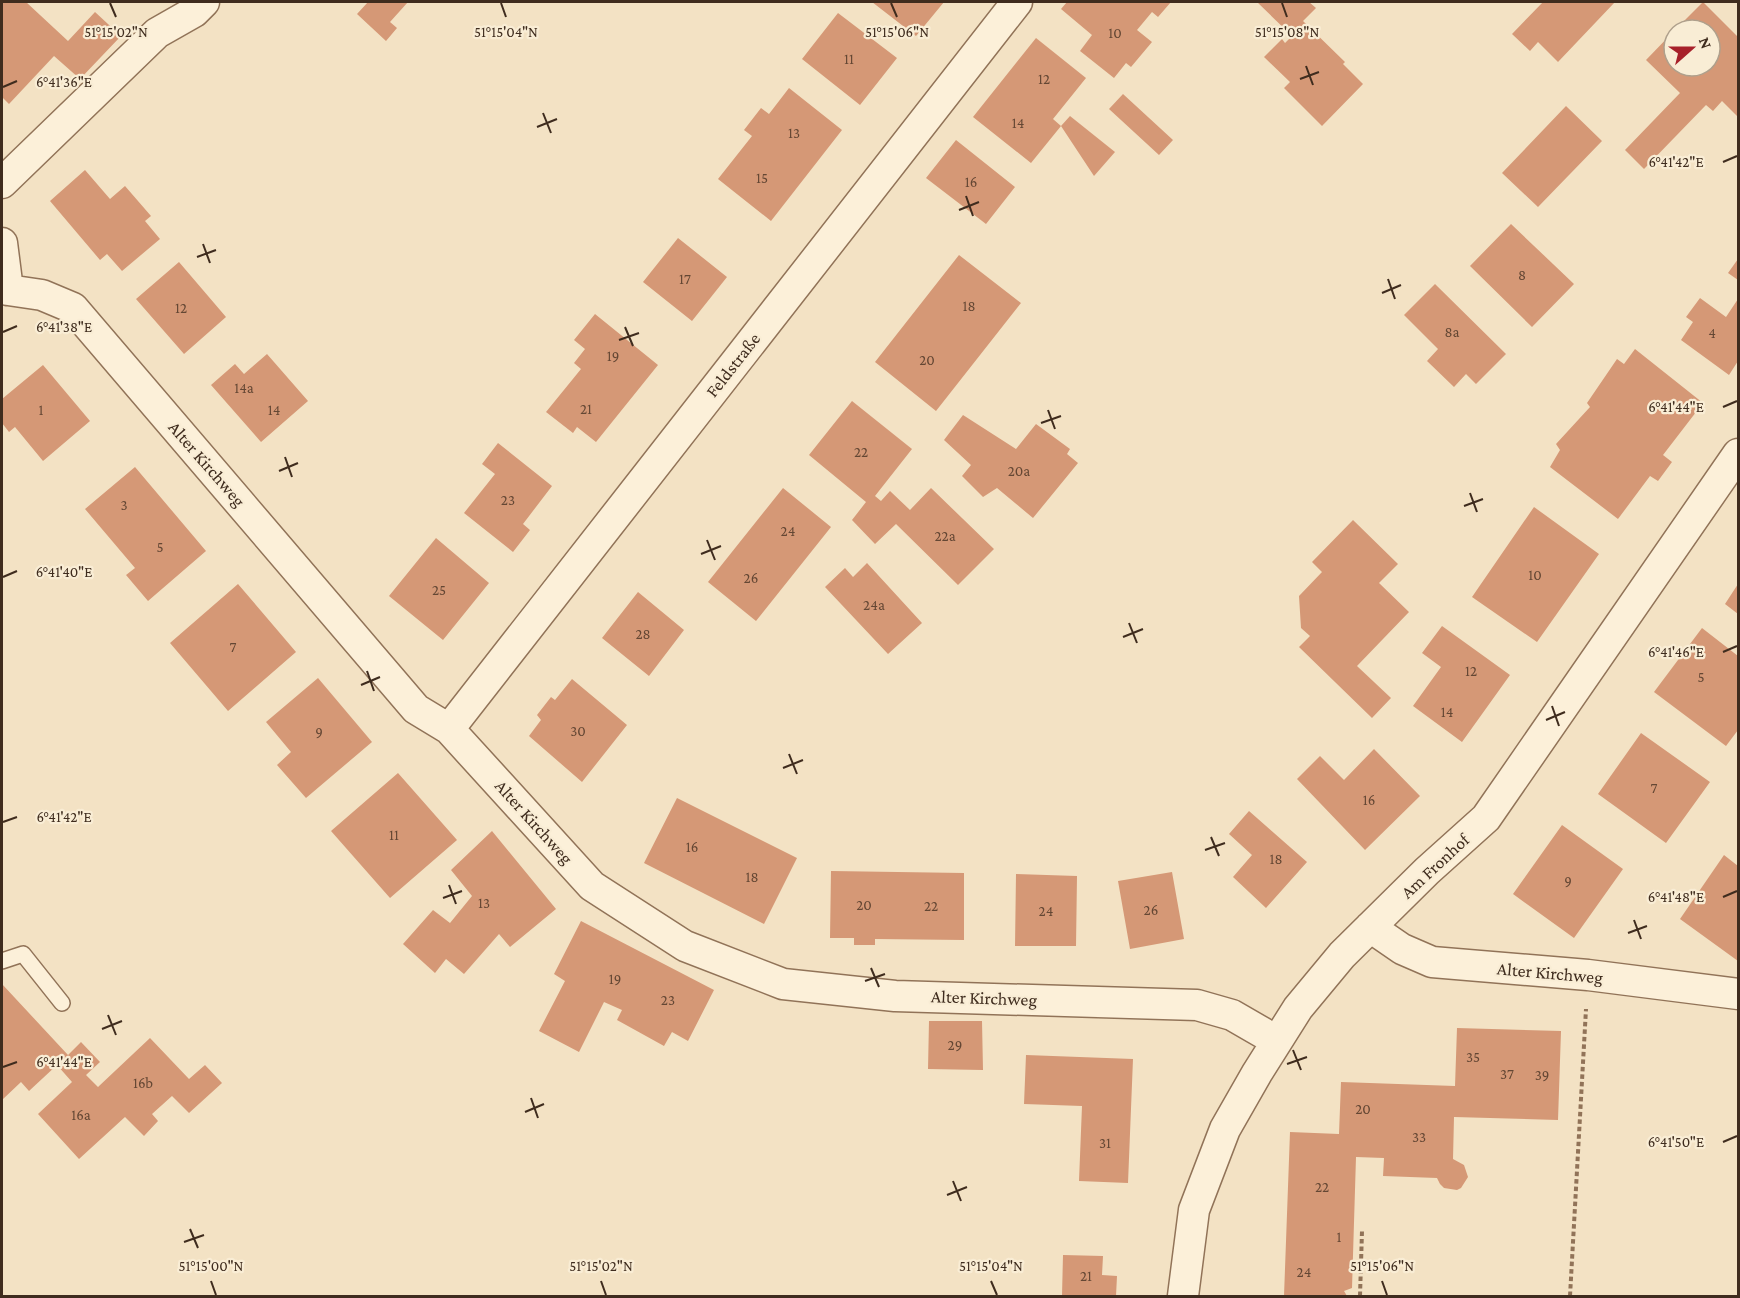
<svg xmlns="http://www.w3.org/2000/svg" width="1740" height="1298" font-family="'Crimson Pro',serif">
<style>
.building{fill:#d59876}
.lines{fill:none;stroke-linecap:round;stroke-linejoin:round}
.lane-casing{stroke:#917358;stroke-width:18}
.street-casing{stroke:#917358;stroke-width:33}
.path{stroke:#917358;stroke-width:4;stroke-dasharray:4.5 3;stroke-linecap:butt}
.lane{stroke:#fcf0d9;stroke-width:15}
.street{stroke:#fcf0d9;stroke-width:30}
.ticks{fill:none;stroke:#3f2c1e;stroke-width:2}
.labels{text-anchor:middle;stroke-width:4.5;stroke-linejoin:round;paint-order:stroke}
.number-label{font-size:15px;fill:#644734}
.street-label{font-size:18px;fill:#3f2c1e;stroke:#f9edd5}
.ticks-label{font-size:15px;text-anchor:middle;fill:#3f2c1e;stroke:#f9edd5;stroke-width:4.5;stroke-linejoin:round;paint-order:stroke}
</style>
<rect width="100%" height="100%" fill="#f3e2c4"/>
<path class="building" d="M2 2H26L68 41 95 12 121 36 80 79 54 56 9 104 2 97Z
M368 2H408L390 22 397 28 386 41 357 14Z
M872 2H944L916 36Z
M1067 2H1171L1158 17 1152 12 1137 30 1152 42 1131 67 1126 63 1114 78 1080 51 1092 35 1061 9Z
M1257 2H1309L1316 8 1303 21 1345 62 1343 64 1363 84 1322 126 1284 88 1290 82 1264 57 1282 39 1285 43 1292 36Z
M1543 2H1615L1558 62 1538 42 1530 51 1512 34Z
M1703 2 1738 37V117L1722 101 1713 111 1706 105 1644 169 1625 150 1680 93 1646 60 1674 31V66H1710V30H1675Z
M838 13 897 58 860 105 802 59Z
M1036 38 1086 78 1053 119 1061 126 1031 163 973 117Z
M789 88 842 130 771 221 718 179 752 136 744 130 761 108 769 114Z
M1123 94 1173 140 1159 155 1109 109Z
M1566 106 1602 141 1538 207 1502 173Z
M1070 116 1115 152 1094 176 1061 126Z
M956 140 1015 187 986 224 926 178Z
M85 170 110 199 125 186 151 216 145 221 160 239 122 271 107 254 100 260 50 201Z
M1511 224 1574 284 1532 327 1470 266Z
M678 238 727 277 692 321 643 282Z
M959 255 1021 303 936 411 875 362Z
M1738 259V280L1728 273Z
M179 262 226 317 184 354 136 299Z
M1435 284 1506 354 1476 384 1466 374 1454 387 1427 361 1438 349 1404 315Z
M1700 298 1726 317 1738 299V361L1729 375 1681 340 1693 322 1686 317Z
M595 314 658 365 596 442 577 427 573 433 546 412 581 369 574 363 585 349 574 340Z
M1635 349 1703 403 1663 455 1672 462 1658 481 1650 476 1618 519 1550 467 1560 450 1556 444 1590 407 1587 403 1617 359 1624 364Z
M267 354 308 401 261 442 211 385 235 364 244 374Z
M43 365 90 421 43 461 15 427 9 432 2 423V399Z
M852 401 912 449 875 496 881 501 890 491 910 510 931 488 994 549 958 585 896 524 875 544 852 520 866 502 809 455Z
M963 415 1016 449 1036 424 1070 449 1067 454 1078 463 1033 518 997 488 983 497 962 476 971 465 944 440Z
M498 443 552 486 523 524 530 530 513 552 464 513 495 474 482 464Z
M135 467 206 551 148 601 126 575 135 568 85 509Z
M783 488 831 527 756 621 708 582Z
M1534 507 1599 554 1537 642 1472 597Z
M1353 520 1398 564 1379 583 1409 612 1357 666 1391 698 1372 718 1299 647 1310 636 1301 628 1299 596 1322 572 1312 562Z
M436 538 489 583 443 640 389 596Z
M867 563 922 623 888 654 825 587 845 568 853 577Z
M238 584 296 652 228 711 170 643Z
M1738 584V614L1725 604Z
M638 592 684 630 649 676 602 638Z
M1442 626 1510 675 1462 742 1413 706 1441 667 1422 653Z
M1702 628 1738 656V730L1726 746 1654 692Z
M318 678 372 742 306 798 277 765 291 752 266 722Z
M572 679 627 725 582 782 529 736 541 720 537 715 551 697 555 700Z
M1641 733 1710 782 1666 843 1598 794Z
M1374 749 1420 796 1365 850 1297 779 1320 756 1344 780Z
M398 773 457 840 390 898 331 831Z
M677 798 797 858 764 924 644 863Z
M1249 811 1307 862 1266 908 1233 877 1252 855 1229 834Z
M1562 825 1623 869 1574 938 1513 894Z
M492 831 556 909 510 947 499 934 464 974 446 959 435 973 403 944 433 910 450 923 472 896 451 870Z
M1724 855 1738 866V961L1680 919Z
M831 871 964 873V940L875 939V945H854V938H830Z
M1172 872 1184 939 1130 949 1118 881Z
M1016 874 1077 876 1076 946H1015Z
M581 921 714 990 688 1041 672 1032 664 1046 617 1020 622 1010 604 1002 579 1052 539 1031 565 981 554 974Z
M2 984 68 1055 81 1042 100 1062 86 1075 98 1087 150 1038 189 1079 205 1065 222 1083 189 1113 172 1096 152 1114 158 1121 144 1136 125 1117 79 1159 38 1114 72 1082 57 1065 29 1091 21 1082 2 1100Z
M929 1021H982L983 1070 928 1069Z
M1457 1028 1561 1031 1558 1120 1454 1117 1453 1159 1464 1165 1468 1177 1461 1188 1457 1190 1444 1188 1440 1184 1437 1178 1383 1176 1384 1158 1356 1157 1352 1288 1344 1291 1347 1296H1284L1290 1132 1339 1134 1341 1082 1455 1086Z
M1026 1055 1133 1059 1128 1183 1079 1181 1082 1106 1024 1104Z
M1063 1255 1103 1256 1102 1275 1117 1276 1116 1296H1062Z"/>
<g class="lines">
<defs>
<path id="lane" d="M2 961 23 954 62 1003"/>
<path id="street" d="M2 183 157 33 194 12 204 2
M2 243 8 290
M8 290 42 295 73 308 416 709 449 729 592 886 685 946 783 984 895 996 1197 1005 1232 1015 1277 1041
M449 729 1017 2
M1370 927 1402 949 1432 962 1588 975 1738 994
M1183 1296 1194 1210 1225 1129 1257 1073 1298 1008 1342 955 1427 871 1486 818 1738 454"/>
</defs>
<use href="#lane" class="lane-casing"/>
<use href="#street" class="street-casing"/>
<path class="path" d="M1360 1296 1362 1231
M1570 1296 1586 1009"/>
<use href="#lane" class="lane"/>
<use href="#street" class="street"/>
</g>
<path class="ticks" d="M110 3 116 17M501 3 506 17M891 3 897 17M1282 3 1287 17M1306 66 1313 85M1300 79 1319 72M3 87 17 81M543 113 551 133M537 127 557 119M1723 162 1737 156M966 196 973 216M959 210 979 202M203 244 210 263M197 257 216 250M1388 279 1395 299M1382 293 1401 285M625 327 633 346M3 332 17 326M619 340 639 333M1723 407 1737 401M1048 410 1055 429M1041 423 1061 416M285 457 292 477M279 471 298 463M1470 493 1477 512M1464 506 1483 499M707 540 715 560M701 554 721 546M3 577 17 571M1129 623 1137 643M1123 637 1143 629M1723 652 1737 646M367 671 374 691M361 685 380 677M1552 706 1559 726M1546 720 1565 712M789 754 797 774M783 768 803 760M3 822 17 817M1211 837 1219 856M1205 850 1225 843M449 885 456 904M1723 897 1737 891M443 898 462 891M1634 920 1641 939M1628 933 1647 926M871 968 879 987M865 981 885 974M108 1015 116 1035M102 1029 122 1021M1293 1050 1301 1070M1287 1064 1307 1057M3 1067 17 1062M531 1098 538 1118M525 1112 544 1104M1723 1142 1737 1136M953 1181 961 1201M947 1195 967 1187M190 1229 198 1248M184 1242 204 1235M211 1281 216 1295M601 1281 606 1295M991 1281 997 1295M1382 1281 1387 1295"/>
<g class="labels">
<g class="number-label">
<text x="1115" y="38">10</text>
<text x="849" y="64">11</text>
<text x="1044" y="84">12</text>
<text x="1018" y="128">14</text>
<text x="794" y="138">13</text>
<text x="762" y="183">15</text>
<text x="971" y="187">16</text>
<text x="1522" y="280">8</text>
<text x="685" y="284">17</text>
<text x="969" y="311">18</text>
<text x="181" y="313">12</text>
<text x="1452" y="337">8a</text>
<text x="1712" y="338">4</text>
<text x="613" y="361">19</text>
<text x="927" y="365">20</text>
<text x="244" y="393">14a</text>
<text x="586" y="414">21</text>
<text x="41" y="415">1</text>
<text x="274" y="415">14</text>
<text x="861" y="457">22</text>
<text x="1019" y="476">20a</text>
<text x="508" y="505">23</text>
<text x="124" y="510">3</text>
<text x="788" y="536">24</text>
<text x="945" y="541">22a</text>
<text x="160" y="552">5</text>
<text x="1535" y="580">10</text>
<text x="751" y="583">26</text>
<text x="439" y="595">25</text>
<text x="874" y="610">24a</text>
<text x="643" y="639">28</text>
<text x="233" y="652">7</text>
<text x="1471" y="676">12</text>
<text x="1701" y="682">5</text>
<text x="1447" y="717">14</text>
<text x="578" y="736">30</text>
<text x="319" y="737">9</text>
<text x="1654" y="793">7</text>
<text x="1369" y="805">16</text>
<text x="394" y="840">11</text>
<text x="692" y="852">16</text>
<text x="1276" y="864">18</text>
<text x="752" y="882">18</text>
<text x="1568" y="886">9</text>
<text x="484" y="908">13</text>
<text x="864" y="910">20</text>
<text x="931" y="911">22</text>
<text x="1151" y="915">26</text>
<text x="1046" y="916">24</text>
<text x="615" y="984">19</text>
<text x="668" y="1005">23</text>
<text x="955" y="1050">29</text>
<text x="1473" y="1062">35</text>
<text x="1507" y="1079">37</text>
<text x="1542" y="1080">39</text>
<text x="143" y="1088">16b</text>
<text x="1363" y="1114">20</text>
<text x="81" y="1120">16a</text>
<text x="1419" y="1142">33</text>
<text x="1105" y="1148">31</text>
<text x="1322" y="1192">22</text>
<text x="1339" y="1242">1</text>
<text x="1304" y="1277">24</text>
<text x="1086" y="1281">21</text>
</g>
<g class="street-label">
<text transform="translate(733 365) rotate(-52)" y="6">Feldstraße</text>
<text transform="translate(207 464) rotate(49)" y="6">Alter Kirchweg</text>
<text transform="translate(534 822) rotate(48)" y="6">Alter Kirchweg</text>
<text transform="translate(1435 866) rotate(-43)" y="6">Am Fronhof</text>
<text transform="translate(1550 973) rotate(5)" y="6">Alter Kirchweg</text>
<text transform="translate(984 998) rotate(2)" y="6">Alter Kirchweg</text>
</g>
</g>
<g class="ticks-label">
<text x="116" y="37">51°15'02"N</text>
<text x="506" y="37">51°15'04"N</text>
<text x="897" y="37">51°15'06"N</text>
<text x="1287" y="37">51°15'08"N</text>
<text x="64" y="87">6°41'36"E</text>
<text x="1676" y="167">6°41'42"E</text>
<text x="64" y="332">6°41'38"E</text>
<text x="1676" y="412">6°41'44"E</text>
<text x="64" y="577">6°41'40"E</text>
<text x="1676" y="657">6°41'46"E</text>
<text x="64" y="822">6°41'42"E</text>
<text x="1676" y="902">6°41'48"E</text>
<text x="64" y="1067">6°41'44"E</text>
<text x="1676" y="1147">6°41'50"E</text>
<text x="211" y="1271">51°15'00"N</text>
<text x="601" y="1271">51°15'02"N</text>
<text x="991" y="1271">51°15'04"N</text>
<text x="1382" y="1271">51°15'06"N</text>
</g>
<rect width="1740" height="1298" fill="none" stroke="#3f2c1e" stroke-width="6"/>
<g transform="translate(1692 48) rotate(69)"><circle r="28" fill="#f9edd5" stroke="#afa08c" stroke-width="1.5"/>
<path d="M0-4.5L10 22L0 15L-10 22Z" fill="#a7212a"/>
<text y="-9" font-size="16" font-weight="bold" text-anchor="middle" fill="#3f2c1e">N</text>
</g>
</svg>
